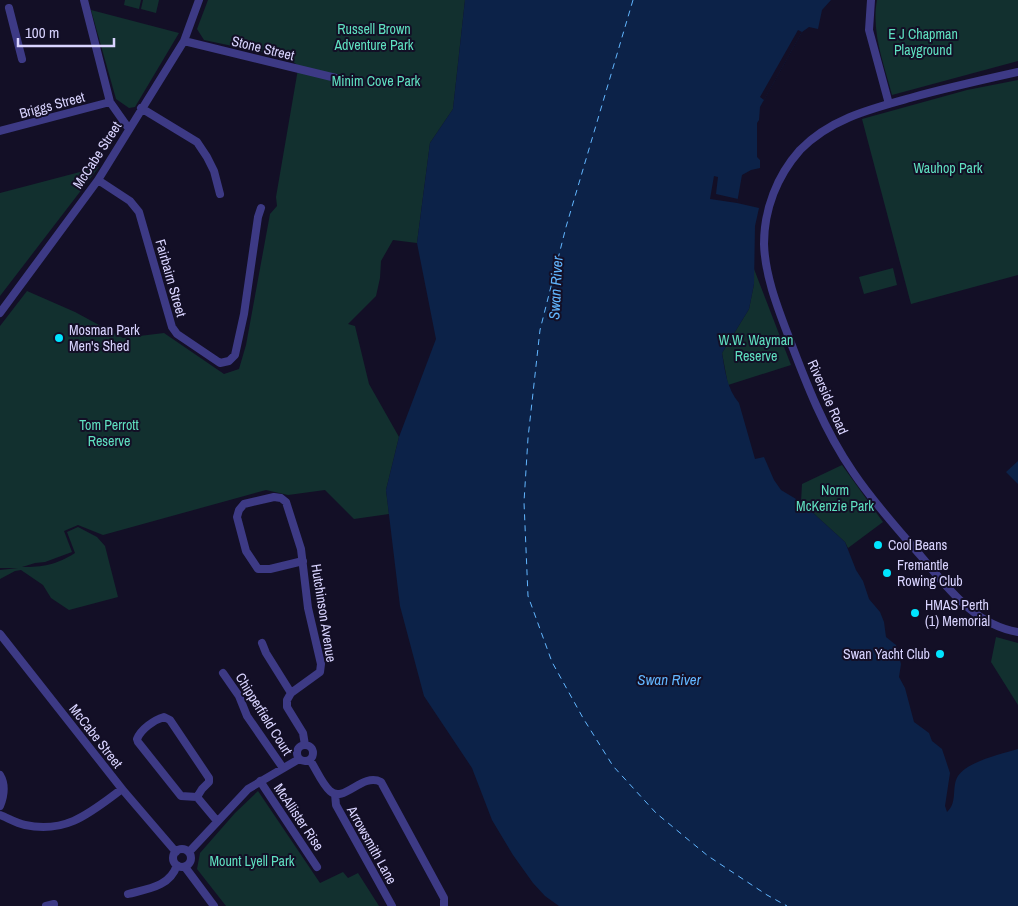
<svg xmlns="http://www.w3.org/2000/svg" width="1018" height="906" font-family="'Archivo Narrow',sans-serif">
<style>
.green{fill:#12302f}
.water{fill:#0c2248}
.pier{fill:#130f26}
.lines{fill:none;stroke-linecap:round;stroke-linejoin:round}
.ferry{stroke:#62b6ff;stroke-width:1;stroke-dasharray:6 5;stroke-linecap:butt}
.minor{stroke:#3d3a85;stroke-width:8}
.poi-dot{fill:#00e5ff;stroke:#130f26;stroke-width:2}
.labels{text-anchor:middle;stroke-width:4;stroke-linejoin:round;paint-order:stroke}
.park-label{font-size:14px;fill:#5fe0c0;stroke:#130f26}
.street-label{font-size:14px;fill:#d9d4ff;stroke:#130f26}
.poi-label{font-size:14px;fill:#d9d4ff;stroke:#130f26;text-anchor:start}
.water-label{font-size:15px;font-style:italic;fill:#62b6ff;stroke:#130f26}
</style>
<rect width="100%" height="100%" fill="#130f26"/>
<path class="green" d="M125 0H141L139 9 124 5Z
M143 0H159L156 13 141 9Z
M208 0H465L453 109 430 143 417 243 393 240 381 261 380 278 376 296 348 324 355 326 369 384 399 437 386 490 389 514 354 519 325 490 288 495 266 490 103 535 78 525 64 531 72 552 45 562 35 563 22 567C43 567 56 565 75 553L67 532 78 527 97 537 105 546 118 597 69 610 51 598 43 585 21 570 15 571 0 579V570L18 568H0V326L27 291 75 312 123 338 164 333 224 374 239 369 246 345 270 214 277 206 276 197 298 69 297 65 289 58 204 40 197 29Z
M877 0H1018V61L892 95C884 64 871 32 877 0Z
M91 10 179 33 135 107 129 108 116 99Z
M1018 80V275L911 304 862 119 967 90Z
M99 167 0 296V193Z
M893 268 897 285 864 294 859 277Z
M754 269 791 365 728 385 722 353 749 309 754 284Z
M842 465 883 522 848 548 845 542 801 502 802 484Z
M996 637 1018 643V705L991 662Z
M258 791 320 883 343 872 348 878 358 873 379 906H226L197 869 200 853 235 813Z"/>
<path class="water" d="M465 0H831L822 10 818 29 809 27 802 32 760 107 759 120 757 123V157L760 160V168L751 170 742 175 737 203 759 208 755 226 754 284 749 309 722 353C725 371 727 389 739 403L755 459 764 457 774 480 781 490 801 502 845 542 856 570 863 581 869 599 880 612 884 622 886 637 896 645 901 664 899 677 905 688 914 722 929 733 932 741 942 749 950 773 945 806 947 812C958 802 951 787 958 776 968 761 1002 754 1018 749V906H559L545 896 533 883 513 855 492 820 472 768 424 696 400 606 386 490 399 437 436 339 417 243 430 143 453 109Z
M1018 461V484L1006 472Z"/>
<path class="pier" d="M798 30 802 32 764 100 760 97Z
M714 176 718 177 716 194 738 199 737 203 710 199Z"/>
<g class="lines">
<path class="ferry" d="M633 0 566 227 540 330 528 438 524 502 528 596 552 662 583 718 613 766 656 813 708 856 767 895 787 906"/>
<path class="minor" d="M84 0 110 102 129 129
M871 0 869 30 889 104
M9 8 22 59
M184 41 336 78
M1018 72C982 80 946 88 910 98 870 109 830 119 800 150 777 176 764 209 764 244 765 275 777 306 788 335 806 383 824 430 853 472 873 502 897 528 920 555 947 587 974 625 1018 632
M141 108 197 142 207 157 214 171 220 194
M0 131 110 102
M98 180 130 201 139 212 172 327 177 334 220 363 229 361 235 355 244 314 258 217 261 208
M0 313 98 180 184 41 199 0
M303 561 270 569H258L246 551 237 517 239 510 244 504 274 497 281 498 286 502 301 549 308 608 321 664 320 672 291 693 287 700V707L303 733 305 745
M0 634 122 789 176 852
M262 643 266 653 291 693
M223 673 239 696 247 716 283 768
M164 717 170 720 209 778V782L202 789 197 797 181 796 138 742 137 739C141 729 154 720 164 717Z
M297 753a8 8 0 1 1 16 0a8 8 0 1 1-16 0Z
M310 760C316 769 322 784 330 791 344 804 362 772 381 782L444 898V906
M0 775C6 785 4 796 0 806
M260 781 317 867
M335 794 336 805 392 906
M197 797 217 821
M0 815C8 818 16 823 25 825 67 834 91 812 122 789
M173 858a9 9 0 1 1 18 0a9 9 0 1 1-18 0Z
M189 852 248 789 299 759
M185 867 214 906
M128 894C147 889 170 887 177 865
M46 906 54 904"/>
</g>
<g class="poi-dot">
<circle cx="59" cy="338" r="5"/>
<circle cx="878" cy="545" r="5"/>
<circle cx="887" cy="573" r="5"/>
<circle cx="915" cy="613" r="5"/>
<circle cx="940" cy="654" r="5"/>
</g>
<g class="labels">
<g class="park-label">
<text x="374" y="34">Russell Brown<tspan x="374" dy="16">Adventure Park</tspan></text>
<text x="923" y="39">E J Chapman<tspan x="923" dy="16">Playground</tspan></text>
<text x="376" y="86">Minim Cove Park</text>
<text x="948" y="173">Wauhop Park</text>
<text x="756" y="345">W.W. Wayman<tspan x="756" dy="16">Reserve</tspan></text>
<text x="109" y="430">Tom Perrott<tspan x="109" dy="16">Reserve</tspan></text>
<text x="835" y="495">Norm<tspan x="835" dy="16">McKenzie Park</tspan></text>
<text x="252" y="866">Mount Lyell Park</text>
</g>
<g class="street-label">
<text transform="translate(263 48) rotate(14)" y="5">Stone Street</text>
<text transform="translate(52 105) rotate(-15)" y="5">Briggs Street</text>
<text transform="translate(97 155) rotate(-57)" y="5">McCabe Street</text>
<text transform="translate(171 278) rotate(74)" y="5">Fairbairn Street</text>
<text transform="translate(828 397) rotate(66)" y="5">Riverside Road</text>
<text transform="translate(324 613) rotate(81)" y="5">Hutchinson Avenue</text>
<text transform="translate(264 714) rotate(58)" y="5">Chipperfield Court</text>
<text transform="translate(96 736) rotate(52)" y="5">McCabe Street</text>
<text transform="translate(299 817) rotate(56)" y="5">McAllister Rise</text>
<text transform="translate(372 845) rotate(61)" y="5">Arrowsmith Lane</text>
</g>
<g class="poi-label">
<text x="69" y="335">Mosman Park<tspan x="69" dy="16">Men's Shed</tspan></text>
<text x="888" y="550">Cool Beans</text>
<text x="897" y="570">Fremantle<tspan x="897" dy="16">Rowing Club</tspan></text>
<text x="925" y="610">HMAS Perth<tspan x="925" dy="16">(1) Memorial</tspan></text>
<text x="930" y="659" text-anchor="end">Swan Yacht Club</text>
</g>
<g class="water-label">
<text transform="translate(556 288) rotate(-87)" y="5">Swan River</text>
<text x="669" y="685">Swan River</text>
</g>
</g>
<path d="M18 38v8h96v-8" fill="none" stroke="#d9d4ff" stroke-width="2.5"/>
<text x="25" y="38" font-size="15" fill="#d9d4ff" stroke="#130f26" stroke-width="4" paint-order="stroke">100 m</text>
</svg>
